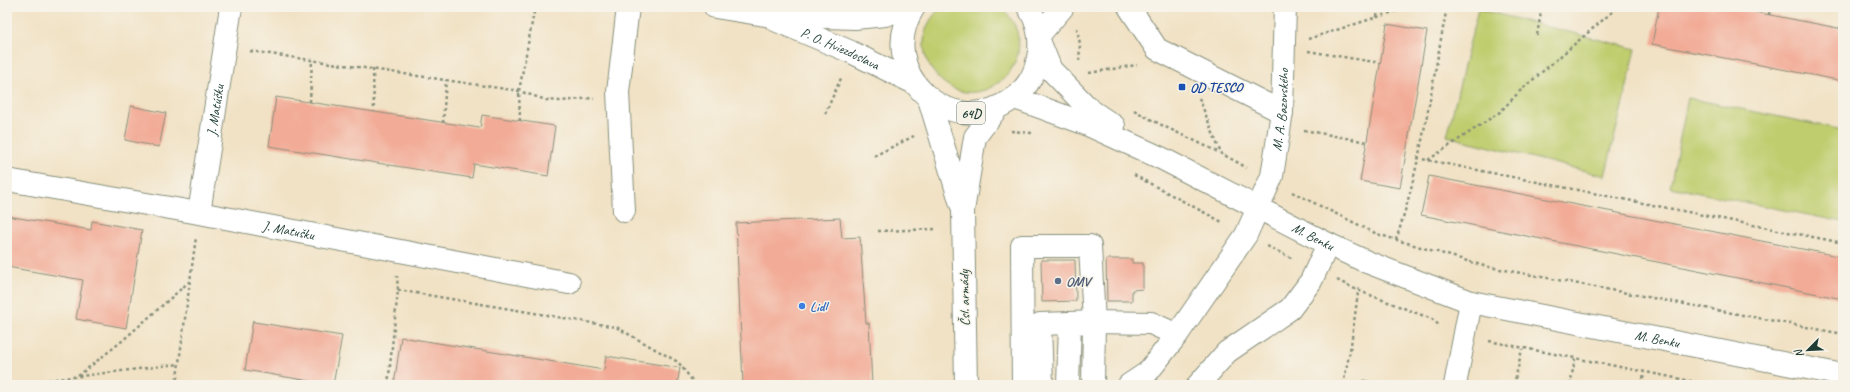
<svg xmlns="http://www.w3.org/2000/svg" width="1850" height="392" font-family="Caveat,sans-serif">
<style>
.green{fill:#c0cd6e;stroke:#708551}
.building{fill:#f2ab96}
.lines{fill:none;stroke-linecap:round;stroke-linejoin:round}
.minor-casing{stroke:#88907c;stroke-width:24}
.major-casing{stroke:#88907c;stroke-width:24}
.path{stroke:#88907c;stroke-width:2.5;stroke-dasharray:3 3;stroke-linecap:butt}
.minor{stroke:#fff;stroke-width:22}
.major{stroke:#fff;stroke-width:22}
.transit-dot{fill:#1a4fb4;stroke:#f7f3e8;stroke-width:1.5}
.service-dot{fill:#5c6f8a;stroke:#f7f3e8;stroke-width:1.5}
.shop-dot{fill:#3f7fe0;stroke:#f7f3e8;stroke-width:1.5}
.labels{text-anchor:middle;stroke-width:3;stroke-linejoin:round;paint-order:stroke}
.shield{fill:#f7f3e8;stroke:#60746a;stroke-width:1}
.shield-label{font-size:13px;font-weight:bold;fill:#1f3d34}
.street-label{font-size:14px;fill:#1f3d34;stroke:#f7f3e8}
.transit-label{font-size:14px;font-weight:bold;fill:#164399;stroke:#f7f3e8;text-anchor:start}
.service-label{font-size:14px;font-weight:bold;fill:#4e5e75;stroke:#f7f3e8;text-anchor:start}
.shop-label{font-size:14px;font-weight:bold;fill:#366cbe;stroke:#f7f3e8;text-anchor:start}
</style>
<rect width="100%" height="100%" fill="#f7f3e8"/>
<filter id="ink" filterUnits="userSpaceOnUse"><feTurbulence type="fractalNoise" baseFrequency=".025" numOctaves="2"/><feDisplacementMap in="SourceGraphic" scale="8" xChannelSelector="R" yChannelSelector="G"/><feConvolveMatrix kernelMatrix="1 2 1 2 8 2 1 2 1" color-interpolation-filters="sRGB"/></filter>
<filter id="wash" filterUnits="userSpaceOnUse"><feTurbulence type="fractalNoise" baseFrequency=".012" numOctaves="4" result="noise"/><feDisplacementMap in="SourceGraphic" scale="16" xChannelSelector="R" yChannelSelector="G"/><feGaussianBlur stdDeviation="0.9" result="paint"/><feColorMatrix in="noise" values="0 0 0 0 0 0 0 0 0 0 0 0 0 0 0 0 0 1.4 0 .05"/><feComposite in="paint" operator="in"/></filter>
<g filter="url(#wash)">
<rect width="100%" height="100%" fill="#f1e2c5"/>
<path class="green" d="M942 7H1000C1014 18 1021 35 1018 53 1015 65 1009 76 998 83 949 118 895 46 942 7Z
M1478 9 1636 49 1605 176 1447 136Z
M1688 98 1843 130V222L1670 187Z"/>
<g id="blocks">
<path class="building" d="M1240 7H1255L1254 11Z
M1659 7H1729L1843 29V81L1652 44Z
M1387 24 1427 31 1400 188 1360 181Z
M276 97 480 128 482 115 555 126 548 176 474 164 472 178 269 146Z
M131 106 166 113 159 147 125 140Z
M1429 176 1843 257V299L1421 215Z
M7 216 91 230 92 221 142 230 126 328 76 319 83 280 7 267Z
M840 218 842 238 860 237 866 323H869L872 385H743L736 223Z
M1106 259H1132V263H1143V289L1132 290V301H1107Z
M1041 260H1075L1076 301 1042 302Z
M253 320 254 322 342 336 333 385 245 370Z
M401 337 604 370 606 356 680 368 677 385H394Z
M1363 380 1384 384V385H1362Z"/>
</g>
</g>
<g filter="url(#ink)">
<use href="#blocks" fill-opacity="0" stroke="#88907c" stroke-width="1"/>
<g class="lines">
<defs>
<g id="minor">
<path d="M715 7 765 15 855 18 885 15 908 7"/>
<path d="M1129 7 1157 49 1282 112"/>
<path id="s1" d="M775 20 851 52 914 83"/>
<path d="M1039 35 1063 7"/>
<path d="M1040 43 1051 70 1090 110 1114 126"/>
<path id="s2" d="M1015 98 1086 124 1161 158 1328 244 1367 262 1471 302 1843 375"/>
<path id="s3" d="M7 180 199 213 569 283"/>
<path d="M624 211 618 92 628 7"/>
<path id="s4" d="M199 213 231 7"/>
<path d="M1023 385 1022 246H1090L1094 322 1151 323 1177 335"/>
<path d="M1042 385 1040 324 1070 323"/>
<path d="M1068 385 1070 323 1094 322 1093 385"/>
<path id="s5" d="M1129 385 1147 373 1177 335 1246 235 1272 176 1282 112 1285 7"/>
<path d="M1198 385 1227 352 1290 309 1311 281 1328 244"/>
<path d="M1455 385 1471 302"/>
</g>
<path id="major" d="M914 7C873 71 950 144 1012 99 1024 91 1034 77 1037 62 1042 44 1039 23 1028 7
M929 99 961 204
M966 385 963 211 975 137 997 108"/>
</defs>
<use href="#minor" class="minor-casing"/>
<use href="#major" class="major-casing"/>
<path class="path" d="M1769 15 1770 7
M1377 17 1378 7
M1077 28 1080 44 1079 63
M1840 29 1843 15
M1537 35 1542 7
M1308 39 1409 7
M250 51 519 91 546 100 560 101 594 98
M1308 51 1380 63
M373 69 374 112
M1089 73 1137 65
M1199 98 1220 151
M310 102 312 60
M1134 110C1171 132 1211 146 1247 168
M825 114 842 76
M520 121 519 91 535 7
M443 123 446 80
M1304 130 1367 142
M1011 131 1032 133
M874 156 914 136
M1417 158 1843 243
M1428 160 1500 112 1522 89 1618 7
M1134 175 1224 223
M1292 192 1377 234 1484 266 1843 334
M878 231 937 229
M1396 240C1421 165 1432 84 1447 7
M1267 246 1293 259
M1337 280 1357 290 1432 319 1440 326
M398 290 616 327 678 362 692 380 694 385
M1489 341 1711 385
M78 376 122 341 190 281
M7 385 179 364
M176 385 196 237
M388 385 398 290 397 276
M1343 385 1351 345 1359 285
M1514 385 1522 349
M1570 385 1575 359
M1642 385 1644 373"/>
<use href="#minor" class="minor"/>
<use href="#major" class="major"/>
</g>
</g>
<rect class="transit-dot" x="1178" y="83" width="8" height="8" rx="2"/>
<circle class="service-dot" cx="1058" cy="281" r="4"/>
<circle class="shop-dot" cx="802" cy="306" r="4"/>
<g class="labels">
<rect class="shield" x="957" y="102" width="28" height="22" rx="3"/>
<g class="shield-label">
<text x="971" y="118">64D</text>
</g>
<g class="street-label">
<text dy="5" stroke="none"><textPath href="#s1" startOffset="71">P. O. Hviezdoslava</textPath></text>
<text dy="5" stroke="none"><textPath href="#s4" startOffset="104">J. Matúšku</textPath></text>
<text dy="5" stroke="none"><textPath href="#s5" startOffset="323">M. A. Bazovského</textPath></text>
<text dy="5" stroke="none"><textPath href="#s3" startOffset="286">J. Matušku</textPath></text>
<text dy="5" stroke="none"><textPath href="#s2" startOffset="329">M. Benku</textPath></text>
<text transform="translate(964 298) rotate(-91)" y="5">Čsl. armády</text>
<text dy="5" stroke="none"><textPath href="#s2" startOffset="690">M. Benku</textPath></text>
</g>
<g class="transit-label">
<text x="1190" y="92">OD TESCO</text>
</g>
<g class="service-label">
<text x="1066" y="286">OMV</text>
</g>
<g class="shop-label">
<text x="810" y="311">Lidl</text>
</g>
</g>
<rect width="1850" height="392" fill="none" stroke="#f7f3e8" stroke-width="24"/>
<g transform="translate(1808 350) rotate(246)" stroke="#f7f3e8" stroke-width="3" paint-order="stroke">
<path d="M0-3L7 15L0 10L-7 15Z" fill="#1f3d34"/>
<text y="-6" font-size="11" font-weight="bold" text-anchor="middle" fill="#1f3d34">N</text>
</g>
</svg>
